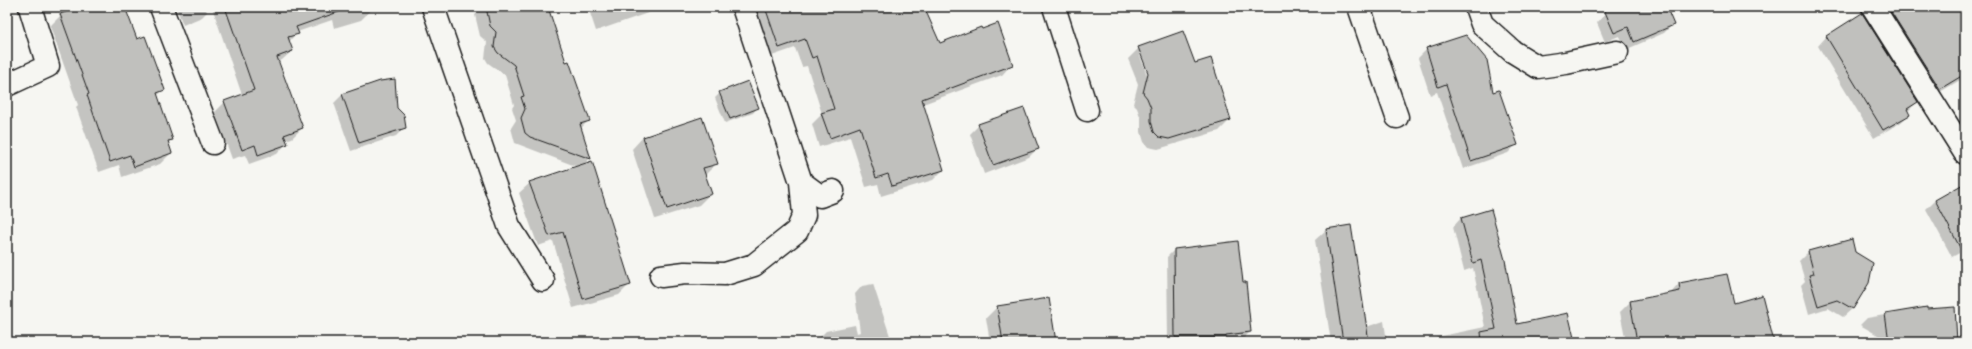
<svg xmlns="http://www.w3.org/2000/svg" width="1972" height="349" font-family="'Shantell Sans',sans-serif">
<style>
.shadow{fill:#0003;fill-rule:evenodd}
.building{fill:#c0c0bd;stroke:#1c1c1c}
.lines{fill:none;stroke-linecap:round;stroke-linejoin:round}
.minor-casing{stroke:#1c1c1c;stroke-width:25}
.minor{stroke:#f6f6f2;stroke-width:22}
</style>
<rect width="100%" height="100%" fill="#f6f6f2"/>
<filter id="ink" filterUnits="userSpaceOnUse"><feTurbulence type="fractalNoise" baseFrequency=".025" numOctaves="2"/><feDisplacementMap in="SourceGraphic" scale="8" xChannelSelector="R" yChannelSelector="G"/><feConvolveMatrix kernelMatrix="1 2 1 2 8 2 1 2 1" color-interpolation-filters="sRGB"/></filter>
<g filter="url(#ink)">
<path class="shadow" d="M82 7H124L136 40 164 89 157 96 172 139 168 143 171 153 160 164 122 177 119 165 99 172 76 107 78 105 50 26 61 15Z
M176 7H205L207 12 202 17 183 25Z
M212 7H378L370 11 361 20 334 28 332 20 297 32 289 42 292 51 282 60 278 62 302 128 292 138 285 140 286 144 277 154 249 164 245 155 232 159 215 112 225 102 242 95Z
M483 7H547L565 63 589 120 580 129 590 158 583 165 630 284 619 295 573 308 553 241 538 246 519 193 530 183 578 167 515 143 511 128 516 120 512 108 514 105 505 75 488 63 485 58 487 42 480 36 475 15Z
M588 7H665L596 31Z
M752 7H923L939 44 1012 64 1002 75 923 104 943 170 933 180 881 196 878 184 866 187 850 137 819 147 812 124 822 114 807 66 802 67 795 48 769 57Z
M1603 7H1676L1669 14 1673 24 1664 33 1625 50 1619 36 1605 42 1597 23 1605 14Z
M1871 7H1953L1965 15V77L1930 98Z
M1862 15 1917 102 1907 112 1909 115 1900 123 1874 138 1818 46 1826 37Z
M1139 48 1194 64 1230 120 1219 131 1158 149 1148 147 1144 142 1141 132V119L1137 108 1133 104 1138 84 1128 59ZM1139 53H1141L1150 78H1148Z
M1427 49 1492 93 1516 145 1508 153 1463 169 1437 92 1430 95 1418 58Z
M720 93 757 108 753 113 725 123 715 98Z
M343 94 396 108 405 127 396 136 351 151 334 103Z
M979 125 1037 149 1029 157 984 174 970 134Z
M643 137 716 164 705 175 710 194 699 205 655 219 632 149Z
M1962 186 1965 191V250L1952 257 1926 209 1935 200Z
M1461 218 1516 325 1574 342H1432L1437 337 1485 327 1473 268 1464 271 1453 227Z
M1326 230 1366 327 1384 321 1387 342H1331L1315 240Z
M1851 240 1854 252 1869 281 1852 309 1843 317 1828 308 1809 314 1801 285 1805 281 1799 261 1808 252Z
M1174 250 1250 332 1243 339 1224 342H1168L1167 257Z
M873 284 892 342H820L819 338 826 331 855 325 857 333 860 332 855 294 862 286Z
M1679 284 1712 342H1626L1620 312 1630 302 1670 294Z
M997 307 1055 342H990L986 318Z
M1926 308 1956 342H1861L1883 338 1860 325 1867 318Z"/>
<path class="building" d="M80 7H125L137 39 145 36 165 90 157 93 173 140 168 141 172 153 134 167 130 155 110 162 87 95 89 94 60 14Z
M225 7H343L344 10 296 27 299 34 288 37 293 51 277 57 303 128 284 135 288 144 258 155 255 145 242 150 224 101 254 90Z
M486 7H548L566 62 569 61 590 121 580 124 591 159 530 137 525 133 521 118 525 109 521 97 524 96 514 65 498 53 494 47 496 32 490 26Z
M765 7H924L940 43 981 27 982 29 998 23 1013 65 922 99 944 170 892 186 888 174 876 178 860 127 830 138 821 113 834 109 817 56 812 58 805 39 779 48Z
M1603 7H1676L1668 11 1674 25 1634 42 1628 27 1614 33Z
M1888 7H1965V74L1940 89Z
M1862 13 1918 102 1907 109 1910 115 1883 130 1826 36Z
M1183 31 1195 63 1211 58 1231 120 1169 139 1159 137 1154 132 1151 121V108L1147 98 1143 93 1148 73 1138 47Z
M1466 35 1487 60 1493 92 1499 90 1518 145 1471 161 1446 84 1438 87 1426 48Z
M395 79 397 108 404 115 406 128 359 143 342 94 380 81Z
M748 81 759 108 730 119 719 92Z
M1024 108 1039 149 993 165 978 124Z
M702 117 718 164 703 168 712 194 667 209 643 137Z
M592 161 631 285 583 299 563 232 549 236 529 182Z
M1965 183V257L1935 200Z
M1491 209 1505 260 1517 324 1568 313 1575 342H1482L1481 332 1496 329 1481 260 1473 263 1461 218Z
M1351 225 1369 342H1343L1326 229Z
M1852 239 1855 252 1873 263 1869 283 1853 309 1837 300 1818 306 1809 275 1814 274 1808 251Z
M1238 241 1243 282H1246L1251 332 1226 335V337H1175L1174 249Z
M1727 274 1734 303 1762 295 1774 342H1637L1630 301 1680 291 1679 283Z
M1049 298 1056 342H1003L997 306Z
M1927 307V309L1955 307 1957 342H1889L1885 314Z"/>
<g class="lines">
<defs>
<path id="minor" d="M161 7 213 143
M433 7 509 226 543 280
M743 7 801 182 820 196 833 191
M1054 7 1087 110
M1359 7 1397 117
M1476 7 1482 24 1512 51 1538 67 1566 63 1617 52
M1873 7 1965 153
M7 85 48 66 30 7
M661 276 685 273 725 274 754 265 797 231 804 215 801 182"/>
</defs>
<use href="#minor" class="minor-casing"/>
<use href="#minor" class="minor"/>
</g>
</g>
<rect width="1972" height="349" fill="none" stroke="#f6f6f2" stroke-width="24"/>
<rect x="12" y="12" width="1948" height="325" fill="none" stroke="#1c1c1c" stroke-width="1.5" filter="url(#ink)"/>
</svg>
